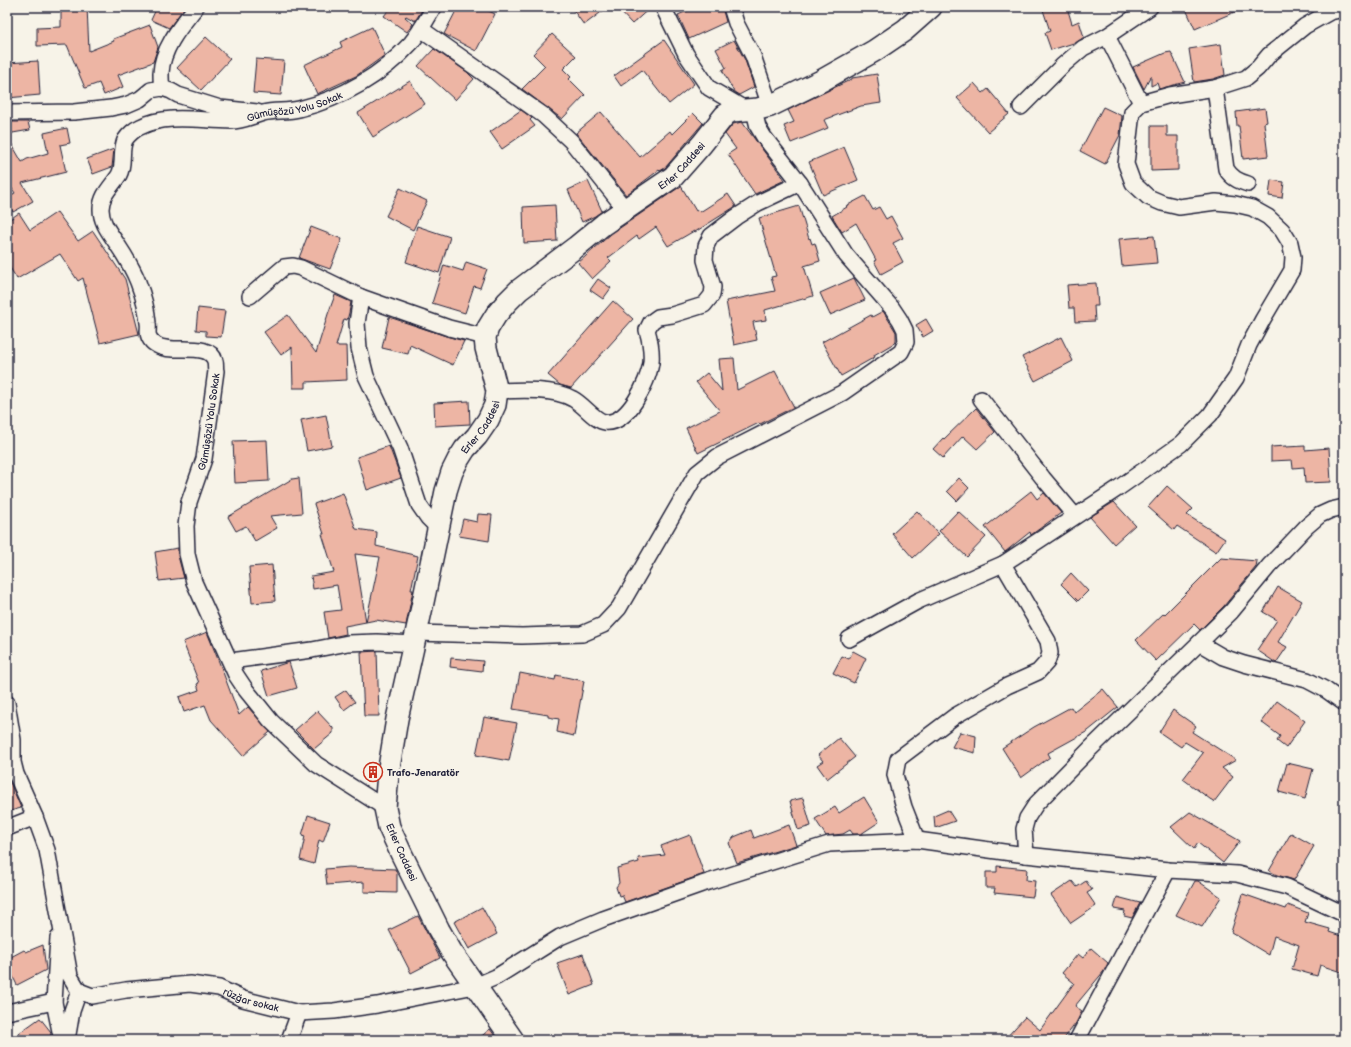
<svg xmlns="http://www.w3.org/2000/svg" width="1351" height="1047" font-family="'Balsamiq Sans',sans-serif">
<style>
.building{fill:#edb5a4;stroke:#22223b}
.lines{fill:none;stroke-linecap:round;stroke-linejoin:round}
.street-casing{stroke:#22223b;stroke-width:18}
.secondary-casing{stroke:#22223b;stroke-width:24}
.street{stroke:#f7f3e8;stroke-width:15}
.secondary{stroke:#f7f3e8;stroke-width:21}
.labels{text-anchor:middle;stroke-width:4;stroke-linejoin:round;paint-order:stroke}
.street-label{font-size:10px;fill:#22223b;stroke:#f7f3e8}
.poi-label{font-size:10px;font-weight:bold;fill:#22223b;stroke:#f7f3e8;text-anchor:start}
</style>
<rect width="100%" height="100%" fill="#f7f3e8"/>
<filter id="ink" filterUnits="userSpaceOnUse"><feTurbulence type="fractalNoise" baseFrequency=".025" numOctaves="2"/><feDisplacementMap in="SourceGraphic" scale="8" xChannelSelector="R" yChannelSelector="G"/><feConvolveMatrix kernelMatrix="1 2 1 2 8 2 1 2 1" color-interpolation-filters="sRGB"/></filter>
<g filter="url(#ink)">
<path class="building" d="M61 7H87L89 51 114 41 113 39 150 25 158 47 153 62 118 75 123 87 104 95 99 83 85 88 67 45 37 46V28L61 27Z
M157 7H185L169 28 151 20Z
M388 7H424L415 21 406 16 405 17 413 24 407 32 384 16 390 8Z
M458 7H481L495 14 476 51 444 34Z
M571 7H608L584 25Z
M616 7H651L632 24Z
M696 7H722L726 22 689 39 678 15Z
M1042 7H1067L1072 24 1079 21 1084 37 1077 42 1051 50 1045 33 1050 31Z
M1185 7H1246L1195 29Z
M372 27 385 55 356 76 317 94 304 65 342 47 340 42Z
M552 34 576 56 563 69 571 77 569 79 585 95 562 119 522 89 545 66 533 54Z
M206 37 230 59 201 90 177 68Z
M664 40 694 84 669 104 642 70 621 86 614 76Z
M734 40 745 60 754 87 739 95 734 92 722 70 726 68 716 49Z
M1221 44 1225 75 1213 79 1194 82 1189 49Z
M434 49 467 72 474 79 455 100 418 66Z
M1171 52 1185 82 1159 89 1157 83 1151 86V76L1144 89 1133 67 1165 53Z
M256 59 284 61 281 95 253 93Z
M38 61 40 95 7 98V63Z
M877 74 881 103 861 106 824 120 828 128 791 143 784 126 794 122 788 110 852 79V78Z
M410 81 425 104 373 137 358 113Z
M974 83 983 93 988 89 1009 114 988 132 957 98Z
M1103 107 1122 116 1120 135 1105 164 1080 151Z
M1265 108 1267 122 1264 123 1268 156 1243 159 1239 126H1237L1236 112Z
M521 110 532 118 530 120 535 126 502 149 490 132Z
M601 112 640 157 670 131 672 134 693 113 703 123 665 168 660 171 659 170 626 195 576 133Z
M7 122H28L30 130 7 134Z
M742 122 785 180 755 194 728 154 736 149 725 134 733 124Z
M1151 126H1167V136H1178V170L1151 171Z
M67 128 70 143 60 145 66 172 22 183 33 201 13 212 7 202V198L15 193 7 181V136L22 162 27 159 48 153 44 133Z
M844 147 858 180 823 195 809 162Z
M114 149 112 167 93 174 87 159Z
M1271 180 1284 182 1282 198 1269 196Z
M588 181 602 211 595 216 582 222 568 190Z
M681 186 696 211 698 210 700 212 728 194 736 206 695 232 694 231 668 246 656 227 639 239 637 236 608 258 611 261 592 279 578 263 611 234Z
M400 188 427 201 413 230 386 216Z
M865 196 873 210 879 207 886 219 891 216 903 238 893 243 903 262 881 274 874 261 876 260 856 223 842 232 832 216 847 207 846 206Z
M555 205 557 241 524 243 523 207Z
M799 206 809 239 810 238 812 244 815 243 820 261 804 266 813 296 765 310 766 320 753 322 757 340 734 345 726 301 775 291 771 277 776 276 759 218Z
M57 212 78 241 93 231 125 279 139 334 100 343 83 278 78 281 60 254 17 279 7 263V221L19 213 30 230Z
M417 226 450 237 439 273 406 262Z
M311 227 342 239 330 269 299 258Z
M1154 236 1157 263 1122 266 1119 239Z
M466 262 487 269 480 288 474 286 465 313 432 303 444 265 463 271Z
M854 278 865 300 830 315 820 293Z
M598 279 611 288 603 299 590 290Z
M1096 283 1098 306H1094L1095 321 1075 322 1074 308H1069L1067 285Z
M335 295 351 302 349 313 347 320 344 319 336 346H346L347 380 306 382V388H293L292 347 281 355 264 332 288 315 316 353 328 314Z
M613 301 633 319 571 388 560 385 548 375Z
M198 308 225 311 221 337 206 336V331L196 330Z
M883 311 896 332V342L874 355 875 357 841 376 822 342 871 315 872 317Z
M389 317 446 336 464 341 453 365 410 345 408 354 382 348Z
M926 319 933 331 923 337 916 325Z
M1061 337 1073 361 1035 381 1022 357Z
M734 358 737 390 775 371 794 407 760 424 759 423 698 453 686 428 720 411 696 382 707 373 722 391 719 359Z
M469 401 470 424 435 426 434 403Z
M976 408 995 432 977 449 963 436 943 458 933 449 943 438 944 439Z
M326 415 332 446 307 451 301 420Z
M267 440 269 481 235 483 233 441Z
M389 446 401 478 367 490 357 457Z
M1286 446V447L1305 446V450L1329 448 1331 482 1305 483 1304 467 1293 468 1292 460 1271 461V447Z
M299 478 302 513 270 516 277 528 255 541 246 526 236 531 228 517 292 479Z
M959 478 969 488 957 501 947 491Z
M1167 486 1193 509 1187 515 1225 539 1216 552 1177 526 1174 530 1148 507Z
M1031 491 1037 499 1044 493 1061 513 1031 535 1030 532 1005 552 985 527Z
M343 493 356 529 377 532 376 546 418 556 411 590H413L406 625 376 620 366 622 380 557 355 554 366 622 345 626 346 634 328 638 324 612 341 610 337 585 313 589 311 576 334 572 322 534H324L314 504Z
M1114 502 1135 525 1114 544 1090 517Z
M917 511 939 534 913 558 892 534Z
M958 511 986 537 967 557 939 531Z
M478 514 492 515 489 541 459 536 463 519 477 522Z
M178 548V556L184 578 159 581 155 552Z
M1221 558 1257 561 1256 567 1224 606 1200 630 1194 624 1156 661 1136 640 1164 613 1165 614Z
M272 565 275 601 252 603 249 567Z
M1071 573 1088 591 1078 601 1061 584Z
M1278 587 1302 601 1278 642 1287 647 1276 663 1257 650 1277 620 1263 612Z
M207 632 221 667 239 715 248 707 270 732 243 756 211 720 205 705 184 712 179 697 199 690 197 684 199 683 183 642Z
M377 651 379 716H364L361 652Z
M853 651 866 658 854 683 833 673 842 656 849 659Z
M451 658 483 661 482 671 450 667Z
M289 662 297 688 269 696 261 671Z
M520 673 555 680 556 675 584 681 574 736 557 732 559 719 548 717V715L513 709Z
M1103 689 1118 707 1088 731 1048 753 1050 757 1021 778 1002 748 1034 727 1071 707 1074 712Z
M346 690 355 702 344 710 335 697Z
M1277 701 1305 721 1286 748 1277 741 1280 736 1261 722Z
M1173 710 1196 726 1192 732 1236 760 1222 768 1233 777 1214 802 1183 779 1203 753 1185 742 1181 747 1159 732Z
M317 711 333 728V733L314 749 295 730Z
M484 717 517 723 509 761 476 755Z
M960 732 976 736 975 753 952 747Z
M839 738 855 757 827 779 817 765 823 761 818 755Z
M1287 763 1313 769 1305 799 1279 792Z
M7 775 21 808 7 812Z
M864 797 879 822 861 834H853L850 830 843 834 826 836 815 819 835 807 839 813Z
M803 798 811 826 798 830 790 801Z
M948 810 955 821 935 828 934 816Z
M1190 812 1240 841 1223 863 1198 843 1194 849 1171 827Z
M308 815 330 822 323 842 319 840 314 864 300 860 305 836 302 835Z
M789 825 796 845 737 863 729 843 734 837 751 830 754 838Z
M1291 833 1314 846 1294 880 1277 875 1269 871Z
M690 835 704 874 625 902 622 895 619 896 616 887 619 883 617 868 639 862 638 858 665 855 661 846Z
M997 866 1027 869 1026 880 1035 881 1033 897 994 893 995 888H986V872H997Z
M349 867 395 869 397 873V893L364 892V882L327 885 325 869Z
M1072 881 1077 887 1086 881 1092 890 1087 893 1096 906 1071 923 1051 895Z
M1195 881H1198L1221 897 1202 927 1176 915Z
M1243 894 1286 909 1288 905 1308 913 1305 922 1330 929 1329 932 1344 937V973L1320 965 1317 976 1292 969 1299 945 1274 936 1269 955 1231 932Z
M1117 897 1140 903 1132 918 1124 916 1125 911 1114 909Z
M482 907 497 934 469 949 454 922Z
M418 916 440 958 411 973 389 930Z
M43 945 46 970 17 985 7 965V959L24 950 26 952Z
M1091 948 1108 963 1104 971 1075 1006 1082 1011 1076 1023 1063 1040H1004L1025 1017 1040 1030 1074 983 1062 973 1078 954 1083 958Z
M583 954 594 985 569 995 557 963Z
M40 1018 51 1032 50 1040H25L19 1033Z
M490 1029 498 1040H477Z"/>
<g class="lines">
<defs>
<g id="street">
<path d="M731 7 736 23 753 56 770 106"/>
<path d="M421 29 543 115 571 141 626 210"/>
<path d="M1107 36 1141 103"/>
<path d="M162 88C161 83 161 78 161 73 162 48 181 26 196 7"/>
<path d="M1215 88 1226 169C1232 178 1238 181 1248 184"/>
<path d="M1021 107 1062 66 1083 48 1107 36 1150 7"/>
<path d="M7 113 74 112 111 108 126 105 140 99 151 90 162 88 171 91 178 95 220 108 257 112"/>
<path d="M250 296 284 267 293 266 301 268 361 297 449 328 485 337"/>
<path d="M361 297 357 323 359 348 366 376 400 448 419 505 428 518 438 528"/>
<path d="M497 391C520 390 553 388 573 399 583 404 595 421 605 422 628 425 648 382 651 363 652 352 650 340 647 330L651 322 658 317 672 315 704 305 712 295 713 287 705 260 706 246 711 236 736 217 758 203 800 183"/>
<path d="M981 399 1043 478 1075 516"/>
<path d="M416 633 522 636 582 634 603 625 619 608 697 473 717 457 842 393 901 352 906 342 905 330 900 320 892 308 846 255 800 183 764 137 758 127 755 115 709 88 686 54 663 7"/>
<path d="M849 639 918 601 1003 564 1117 489 1181 444 1210 415 1236 378 1249 345 1263 319 1292 270 1293 257 1290 243 1282 230 1268 217 1252 208 1235 204 1216 202 1179 207 1162 203 1148 197 1133 183 1126 164 1132 112 1141 103 1170 95 1215 88 1246 78 1258 68 1269 55 1305 26 1330 12 1344 9"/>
<path d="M1199 643 1223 657 1244 664 1307 680 1326 690 1344 703"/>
<path d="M231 661 312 650 348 643 377 642 414 644"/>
<path d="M7 703 13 740V762L16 774 35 817 47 850 70 976 79 991"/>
<path id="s1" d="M385 808 316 764 271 721 246 690 236 675 194 582 187 554 186 526 189 502 204 459 216 371C215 368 216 364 215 361 209 340 170 356 155 344 153 343 150 339 149 337 147 333 149 327 148 323 147 310 143 295 138 282 133 269 125 256 117 244 110 233 101 223 101 209 101 195 112 186 119 175 125 164 120 151 125 140 128 135 135 129 140 127 168 113 201 121 231 121 243 121 252 116 263 113 274 110 287 112 299 109 341 99 382 75 411 43 420 32 427 19 434 7"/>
<path d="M7 828 35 817"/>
<path d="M917 840 904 807 895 775 898 759 955 716 1007 686 1038 672 1047 662 1050 653 1048 641 1003 564"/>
<path d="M1026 855 1024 829 1027 818 1036 804 1090 749 1231 612 1269 566 1306 527 1320 515 1331 510 1344 507"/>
<path d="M58 938 54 1002 61 1036 59 1040"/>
<path d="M7 1012 54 1002"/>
<path id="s2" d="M67 1040 72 1011 79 991 92 996 126 990 190 984 219 988 243 999 299 1013 334 1011 377 1005 475 986 496 977 560 937 603 919 702 884 829 844 917 840 1026 855 1168 870 1237 874 1287 887 1344 914"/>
<path d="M289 1040 299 1013"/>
<path d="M1077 1040 1168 870"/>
</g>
<g id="secondary">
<path id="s3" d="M513 1040 451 951 439 930 401 853 389 827 385 808 388 774 397 719 422 607 446 491 452 472 458 460 465 449 477 436 488 420 495 405 497 391 486 348 485 337 488 328 496 315 507 302 519 290 576 247 604 224 673 177 702 144 725 115 732 111 758 109 770 106 821 81 874 51 905 30 931 7"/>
</g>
</defs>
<use href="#street" class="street-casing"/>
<use href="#secondary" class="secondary-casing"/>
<use href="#street" class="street"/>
<use href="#secondary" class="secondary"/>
</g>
</g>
<defs>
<symbol id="building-ring" viewBox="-11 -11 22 22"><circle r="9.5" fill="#f7f3e8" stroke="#c8321e" stroke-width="1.5"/><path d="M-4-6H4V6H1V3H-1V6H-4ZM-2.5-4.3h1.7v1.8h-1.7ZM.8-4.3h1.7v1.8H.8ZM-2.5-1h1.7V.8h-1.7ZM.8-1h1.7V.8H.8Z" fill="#c8321e"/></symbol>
</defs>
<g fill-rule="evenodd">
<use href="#building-ring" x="362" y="761" width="22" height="22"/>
</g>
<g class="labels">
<g class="street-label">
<text dy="4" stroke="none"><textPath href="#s1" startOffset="996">Gümüşözü Yolu Sokak</textPath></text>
<text dy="4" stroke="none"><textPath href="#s3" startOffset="1023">Erler Caddesi</textPath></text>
<text dy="4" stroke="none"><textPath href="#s1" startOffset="468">Gümüşözü Yolu Sokak</textPath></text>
<text dy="4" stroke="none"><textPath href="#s3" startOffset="663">Erler Caddesi</textPath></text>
<text transform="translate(402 852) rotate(66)" y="4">Erler Caddesi</text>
<text dy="4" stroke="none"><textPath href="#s2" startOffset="227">rüzğar sokak</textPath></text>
</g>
<g class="poi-label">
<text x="387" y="776">Trafo-Jenaratör</text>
</g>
</g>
<rect width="1351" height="1047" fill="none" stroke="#f7f3e8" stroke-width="24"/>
<rect x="12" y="12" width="1327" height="1023" fill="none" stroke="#22223b" stroke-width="1.5" filter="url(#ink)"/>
</svg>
